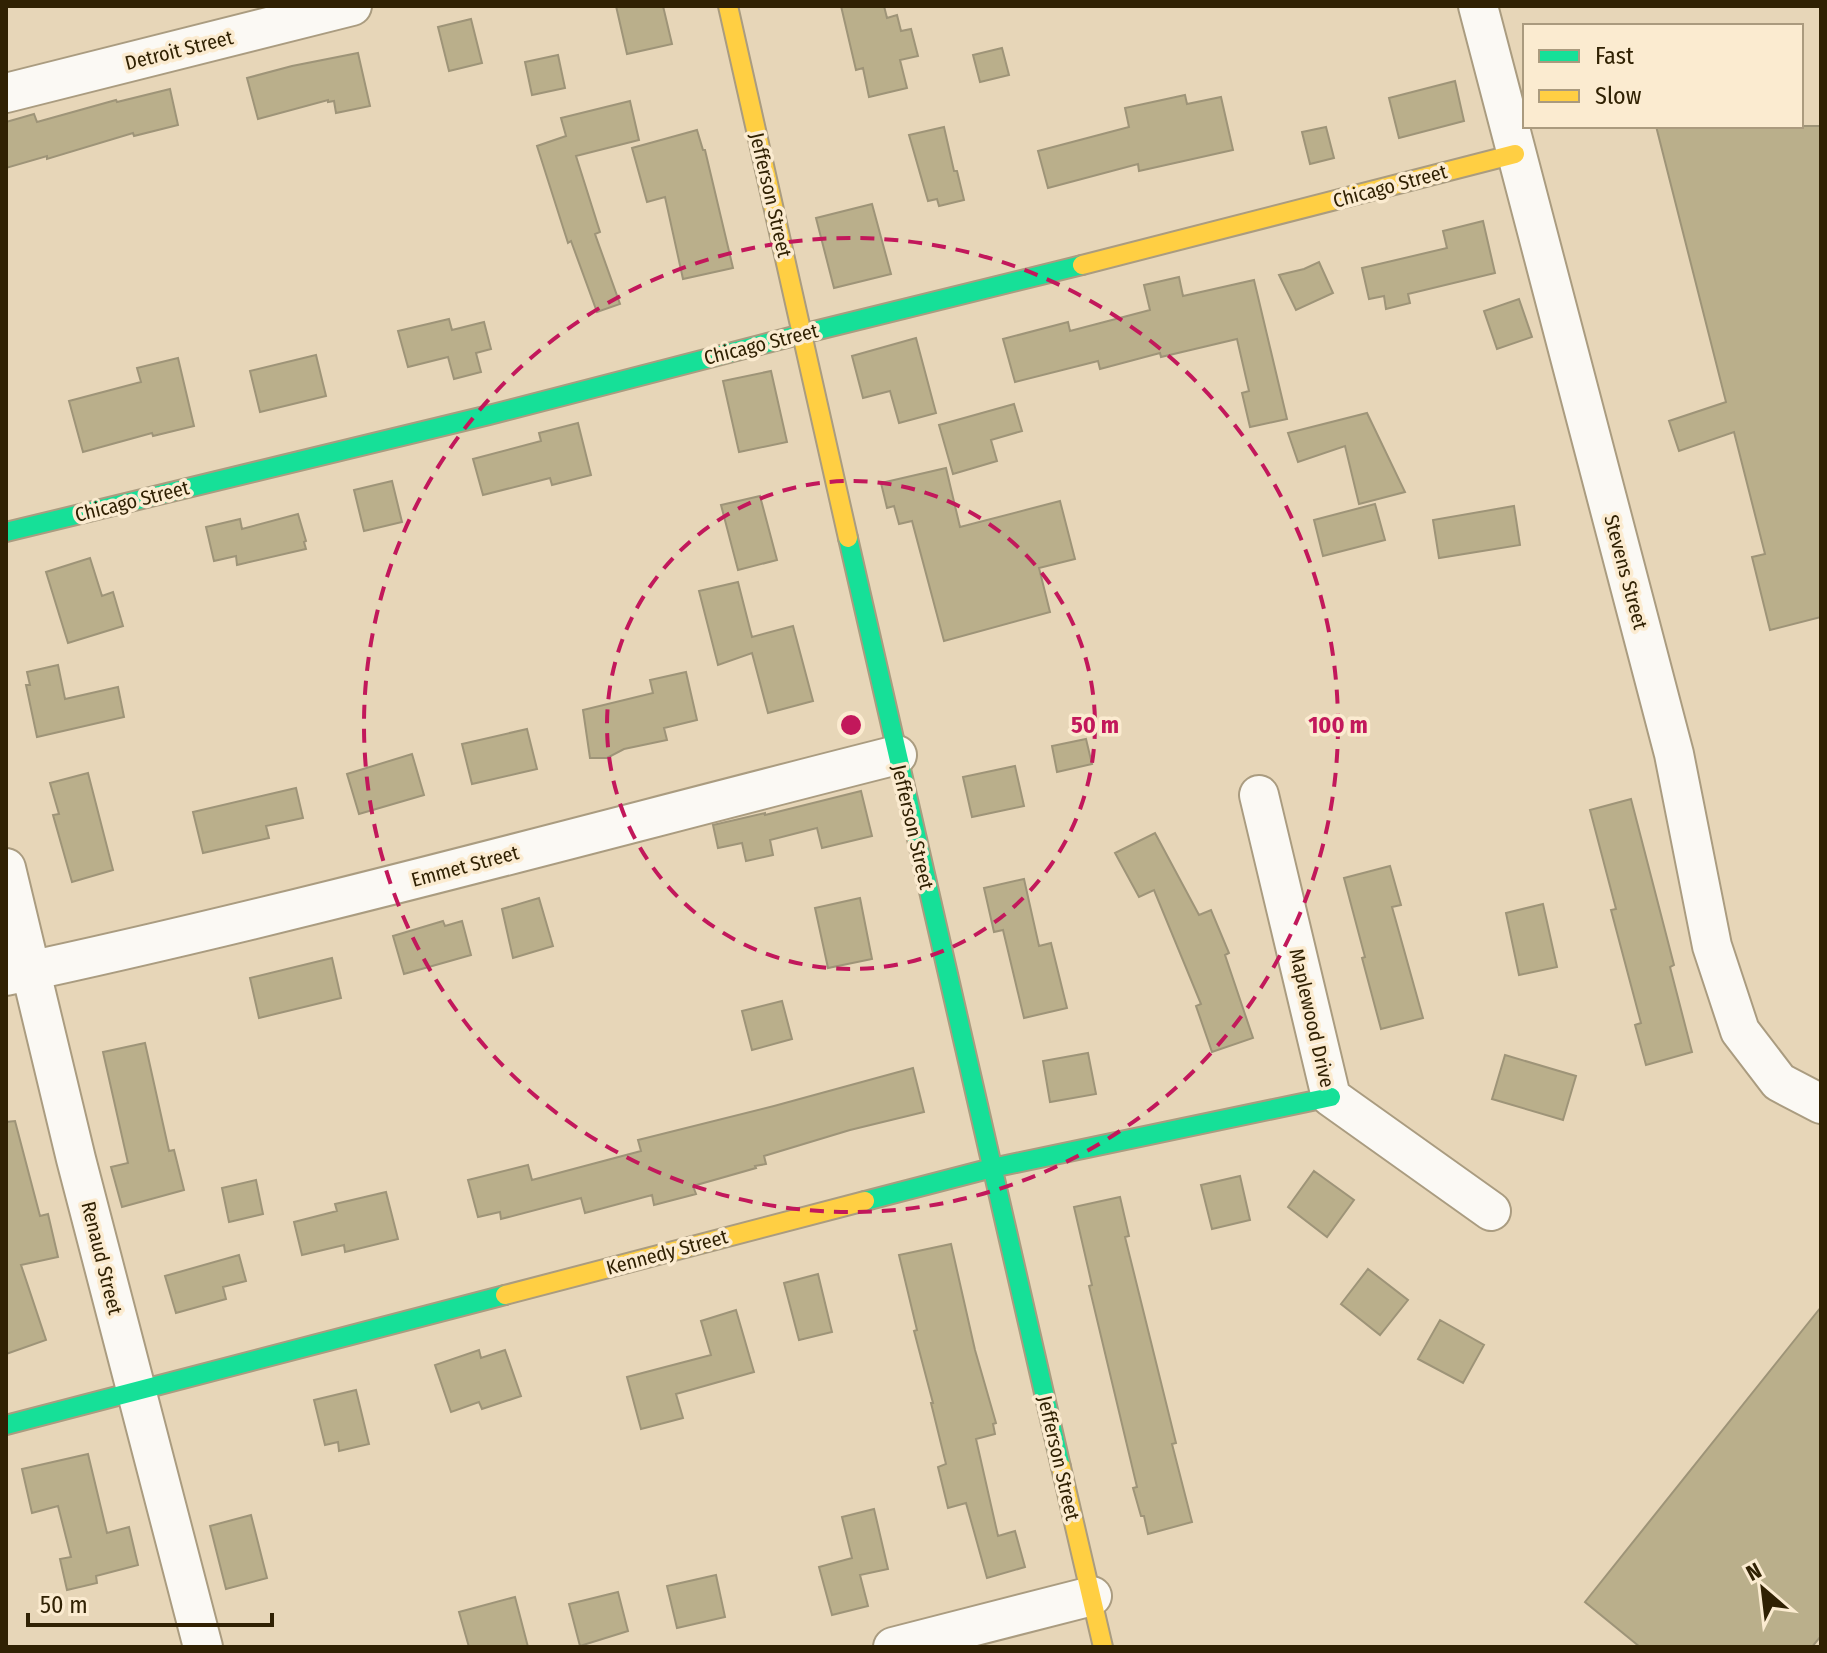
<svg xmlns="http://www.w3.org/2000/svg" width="1827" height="1653" font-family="'Fira Sans Condensed',sans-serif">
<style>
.building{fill:#baaf8b;stroke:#9e9478;stroke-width:2}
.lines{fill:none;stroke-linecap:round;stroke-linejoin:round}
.street-casing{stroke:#aa9c80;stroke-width:42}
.fast-casing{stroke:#aa9c80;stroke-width:22}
.slow-casing{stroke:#aa9c80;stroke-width:22}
.street{stroke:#fbf9f4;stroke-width:38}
.fast{stroke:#16e098;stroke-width:18}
.slow{stroke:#ffcf43;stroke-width:18}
.ring{fill:none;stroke:#c2185b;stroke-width:4;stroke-dasharray:14 10}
.labels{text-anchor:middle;stroke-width:7;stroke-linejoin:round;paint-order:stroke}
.street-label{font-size:20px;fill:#302103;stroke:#fbebd0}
.centre{fill:#c2185b;stroke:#fbebd0;stroke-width:4}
.ring-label{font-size:24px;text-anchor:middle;font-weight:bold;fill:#c2185b;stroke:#fbebd0;stroke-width:7;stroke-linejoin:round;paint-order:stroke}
</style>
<rect width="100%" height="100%" fill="#e7d6b8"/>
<path class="building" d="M616 6H663L672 44 627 54Z
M841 6H884L887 18 897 15 901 31 911 29 918 56 900 60 907 88 869 97 863 68 856 70Z
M471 19 482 63 449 71 438 27Z
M1002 48 1009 75 980 82 973 55Z
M358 53 370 106 336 113 334 101 328 102V100L258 119 247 78 292 66Z
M558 55 565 88 532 95 525 62Z
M1455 81 1464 121 1399 138 1389 98Z
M170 89 178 125 134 136 133 133 47 159V156L6 168V122L34 114 37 122 116 100 117 102Z
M1185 95 1187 104 1221 97 1233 150 1139 171 1138 164 1048 188 1038 151 1129 127 1125 108Z
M630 101 639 140 576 156 600 232 595 234 620 304 597 312 571 241 568 243 537 146 566 136 561 118Z
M1656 126H1821V617L1770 630 1752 557 1765 554 1734 432 1679 451 1669 421 1726 402Z
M944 127 954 171H957L964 200 939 206 937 199 928 201 909 135Z
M1326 127 1334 158 1310 164 1302 132Z
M697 130 703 150H705L733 268 683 279 665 197 647 202 632 148Z
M872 204 891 274 834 288 816 218Z
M1483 221 1495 273 1408 294 1410 303 1386 309 1384 296 1369 299 1362 268 1447 248 1443 231Z
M1319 262 1333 293 1296 310 1279 275 1304 269Z
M1179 277 1183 296 1254 280 1287 419 1250 427 1242 393 1249 391 1237 339 1161 357 1160 353 1100 369 1098 361 1015 382 1003 339 1068 322 1070 331 1150 310 1144 285Z
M1519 299 1532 337 1497 349 1484 311Z
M449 319 452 330 484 322 491 349 476 353 481 372 454 379 448 357 408 367 398 331Z
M916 338 936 413 899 423 890 391 863 398 852 356Z
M316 355 326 396 260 412 250 371Z
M178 358 194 426 153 436 152 433 83 452 69 401 141 382 137 368Z
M771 371 787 442 739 452 723 381Z
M1014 404 1022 431 991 440 997 461 953 474 939 425Z
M1367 413 1405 492 1359 504 1345 446 1298 462 1288 433Z
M578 423 591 475 552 485 550 478 483 495 473 459 541 441 539 433Z
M946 468 960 527 1060 501 1075 559 1039 568 1050 612 944 641 912 521 899 524 894 506 887 508 881 483Z
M392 481 402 522 364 531 354 490Z
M760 496 777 560 738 570 721 505Z
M1375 504 1385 540 1323 556 1314 520Z
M1514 506 1520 545 1439 558 1433 520Z
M298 514 306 541 304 542 306 549 237 565 236 556 214 561 206 527 240 519 242 529Z
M90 558 102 596 113 592 123 626 68 643 46 572Z
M738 582 752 637 793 626 813 701 768 713 752 653 718 665 699 591Z
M58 665 65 699 118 687 124 717 37 737 26 685H30L27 672Z
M686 672 697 720 664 728 667 740 624 749 607 758H590L583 710 653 693 650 680Z
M527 729 537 769 472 784 462 744Z
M1086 739 1092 764 1057 772 1052 746Z
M412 754 424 795 359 814 347 774Z
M1015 766 1024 806 972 817 963 777Z
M88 773 113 870 72 882 53 815 59 814 50 783Z
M296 788 303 818 266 826 269 838 203 853 193 812Z
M861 791 872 836 822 848 817 828 770 840 773 855 746 861 742 843 718 848 713 825 765 813V815Z
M1631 799 1674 965 1670 967 1692 1052 1646 1065 1635 1025 1641 1023 1611 910 1616 909 1590 810Z
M1155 833 1199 915 1211 910 1229 953 1225 955 1253 1038 1212 1052 1196 1006 1201 1004 1154 890 1139 897 1115 853Z
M1390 866 1401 905 1392 907 1423 1018 1381 1029 1362 958 1365 957 1344 878Z
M1024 879 1039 946 1051 943 1067 1008 1024 1018 1003 930 994 932 984 888Z
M539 898 553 946 513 958 502 909Z
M860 898 872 959 828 968 815 908Z
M1543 904 1557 967 1519 975 1506 913Z
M443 921 445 926 462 921 471 955 404 974 393 936Z
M332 958 341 998 259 1018 250 978Z
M782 1001 792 1039 752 1050 742 1011Z
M145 1043 169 1151 174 1150 184 1190 122 1207 111 1167 128 1163 103 1052Z
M1088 1053 1096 1094 1050 1102 1043 1061Z
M1505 1055 1576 1076 1563 1120 1492 1099Z
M913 1068 924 1112 850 1130 764 1156 766 1164 755 1166 756 1168 693 1186 696 1194 654 1205 652 1195 585 1213 581 1198 501 1219 500 1212 478 1217 468 1180 528 1165 532 1180 641 1151 638 1140 774 1106Z
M15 1121 40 1216 48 1214 58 1257 21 1265 46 1340 6 1354V1122Z
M1314 1171 1354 1200 1327 1237 1288 1207Z
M1240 1176 1250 1220 1212 1229 1201 1185Z
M256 1180 263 1214 229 1222 222 1188Z
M386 1192 398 1239 345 1252 344 1245 302 1255 294 1222 337 1211 335 1204Z
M1120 1197 1129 1236 1125 1237 1176 1443 1172 1444 1192 1522 1148 1534 1144 1516H1141L1133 1488 1137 1487 1089 1286 1092 1285 1074 1207Z
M951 1244 975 1350 996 1423 993 1424 995 1434 976 1439 998 1536 1015 1531 1025 1567 987 1578 966 1503 948 1508 938 1467 946 1464 931 1403H933L914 1331 917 1330 899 1255Z
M239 1255 246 1281 223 1287 226 1299 176 1313 165 1276Z
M1368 1269 1408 1300 1380 1335 1341 1304Z
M818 1274 832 1332 799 1340 784 1283Z
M1821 1307V1636L1812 1647H1640L1585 1602Z
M736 1310 754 1372 676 1394 683 1418 641 1429 627 1377 711 1355 701 1321Z
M1440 1320 1484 1345 1463 1383 1418 1359Z
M479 1350 481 1358 505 1350 521 1396 482 1409 479 1402 451 1412 435 1365Z
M356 1390 369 1444 339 1451 338 1442 325 1445 314 1400Z
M88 1454 107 1533 129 1527 138 1565 96 1576 97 1583 67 1590 60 1559 71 1557 58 1506 32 1513 22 1469Z
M874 1509 888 1569 860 1575 868 1606 832 1615 819 1567 852 1558 842 1517Z
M251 1515 267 1578 226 1589 210 1526Z
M716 1575 725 1617 677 1628 667 1586Z
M618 1592 628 1631 580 1646 569 1604Z
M515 1597 528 1647H469L459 1612Z"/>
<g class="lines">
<defs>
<path id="street" d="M1478 6 1674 754 1712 946 1740 1031 1779 1082 1821 1104
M6 93 352 6
M1259 795 1331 1097 1491 1211
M6 868 76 1159 203 1647
M6 976C305 912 600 830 897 755
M893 1647 1092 1596"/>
<path id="fast" d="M6 532 489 415 802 334 1082 265
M848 538 1061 1467
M865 1201 992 1168 1331 1097
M6 1425 505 1295"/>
<path id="slow" d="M728 6 848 538
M1082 265 1515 154
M505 1295 865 1201
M1061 1467 1103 1647"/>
</defs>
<use href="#street" class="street-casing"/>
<use href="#fast" class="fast-casing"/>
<use href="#slow" class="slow-casing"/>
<use href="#street" class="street"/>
<use href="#fast" class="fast"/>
<use href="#slow" class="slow"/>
</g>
<g class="ring">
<circle cx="851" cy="725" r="244"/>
<circle cx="851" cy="725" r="487"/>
</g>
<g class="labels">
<g class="street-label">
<text transform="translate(179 50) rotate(-14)" y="7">Detroit Street</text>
<text transform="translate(1390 186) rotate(-15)" y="7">Chicago Street</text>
<text transform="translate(771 195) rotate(77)" y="7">Jefferson Street</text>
<text transform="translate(761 344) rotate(-14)" y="7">Chicago Street</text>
<text transform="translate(132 501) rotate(-14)" y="7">Chicago Street</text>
<text transform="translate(1626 572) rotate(75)" y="7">Stevens Street</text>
<text transform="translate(913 827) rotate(77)" y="7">Jefferson Street</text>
<text transform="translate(465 866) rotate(-15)" y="7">Emmet Street</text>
<text transform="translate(1312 1018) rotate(77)" y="7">Maplewood Drive</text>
<text transform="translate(667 1252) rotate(-15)" y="7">Kennedy Street</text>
<text transform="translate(102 1258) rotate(76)" y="7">Renaud Street</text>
<text transform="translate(1059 1458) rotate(77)" y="7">Jefferson Street</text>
</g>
</g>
<circle cx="851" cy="725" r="12" class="centre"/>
<g class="ring-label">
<text x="1095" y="733">50 m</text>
<text x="1338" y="733">100 m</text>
</g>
<rect width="1827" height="1653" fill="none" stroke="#302103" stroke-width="16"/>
<rect x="1523" y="24" width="280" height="104" fill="#fbebd0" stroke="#aa9a7e" stroke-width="2"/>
<rect x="1539" y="50" width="40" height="12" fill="#16e098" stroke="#aa9a7e" stroke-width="2"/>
<text x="1595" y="64" font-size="24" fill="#302103">Fast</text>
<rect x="1539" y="90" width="40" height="12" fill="#ffcf43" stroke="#aa9a7e" stroke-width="2"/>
<text x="1595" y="104" font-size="24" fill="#302103">Slow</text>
<g transform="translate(1763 1589) rotate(332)" stroke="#fbebd0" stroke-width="6" paint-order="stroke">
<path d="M0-6L14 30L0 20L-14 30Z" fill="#302103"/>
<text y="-12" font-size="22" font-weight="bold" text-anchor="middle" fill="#302103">N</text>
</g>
<path d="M28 1613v12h244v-12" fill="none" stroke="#302103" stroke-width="4"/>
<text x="40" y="1613" font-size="24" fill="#302103" stroke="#fbebd0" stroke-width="6" paint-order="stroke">50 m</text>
</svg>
